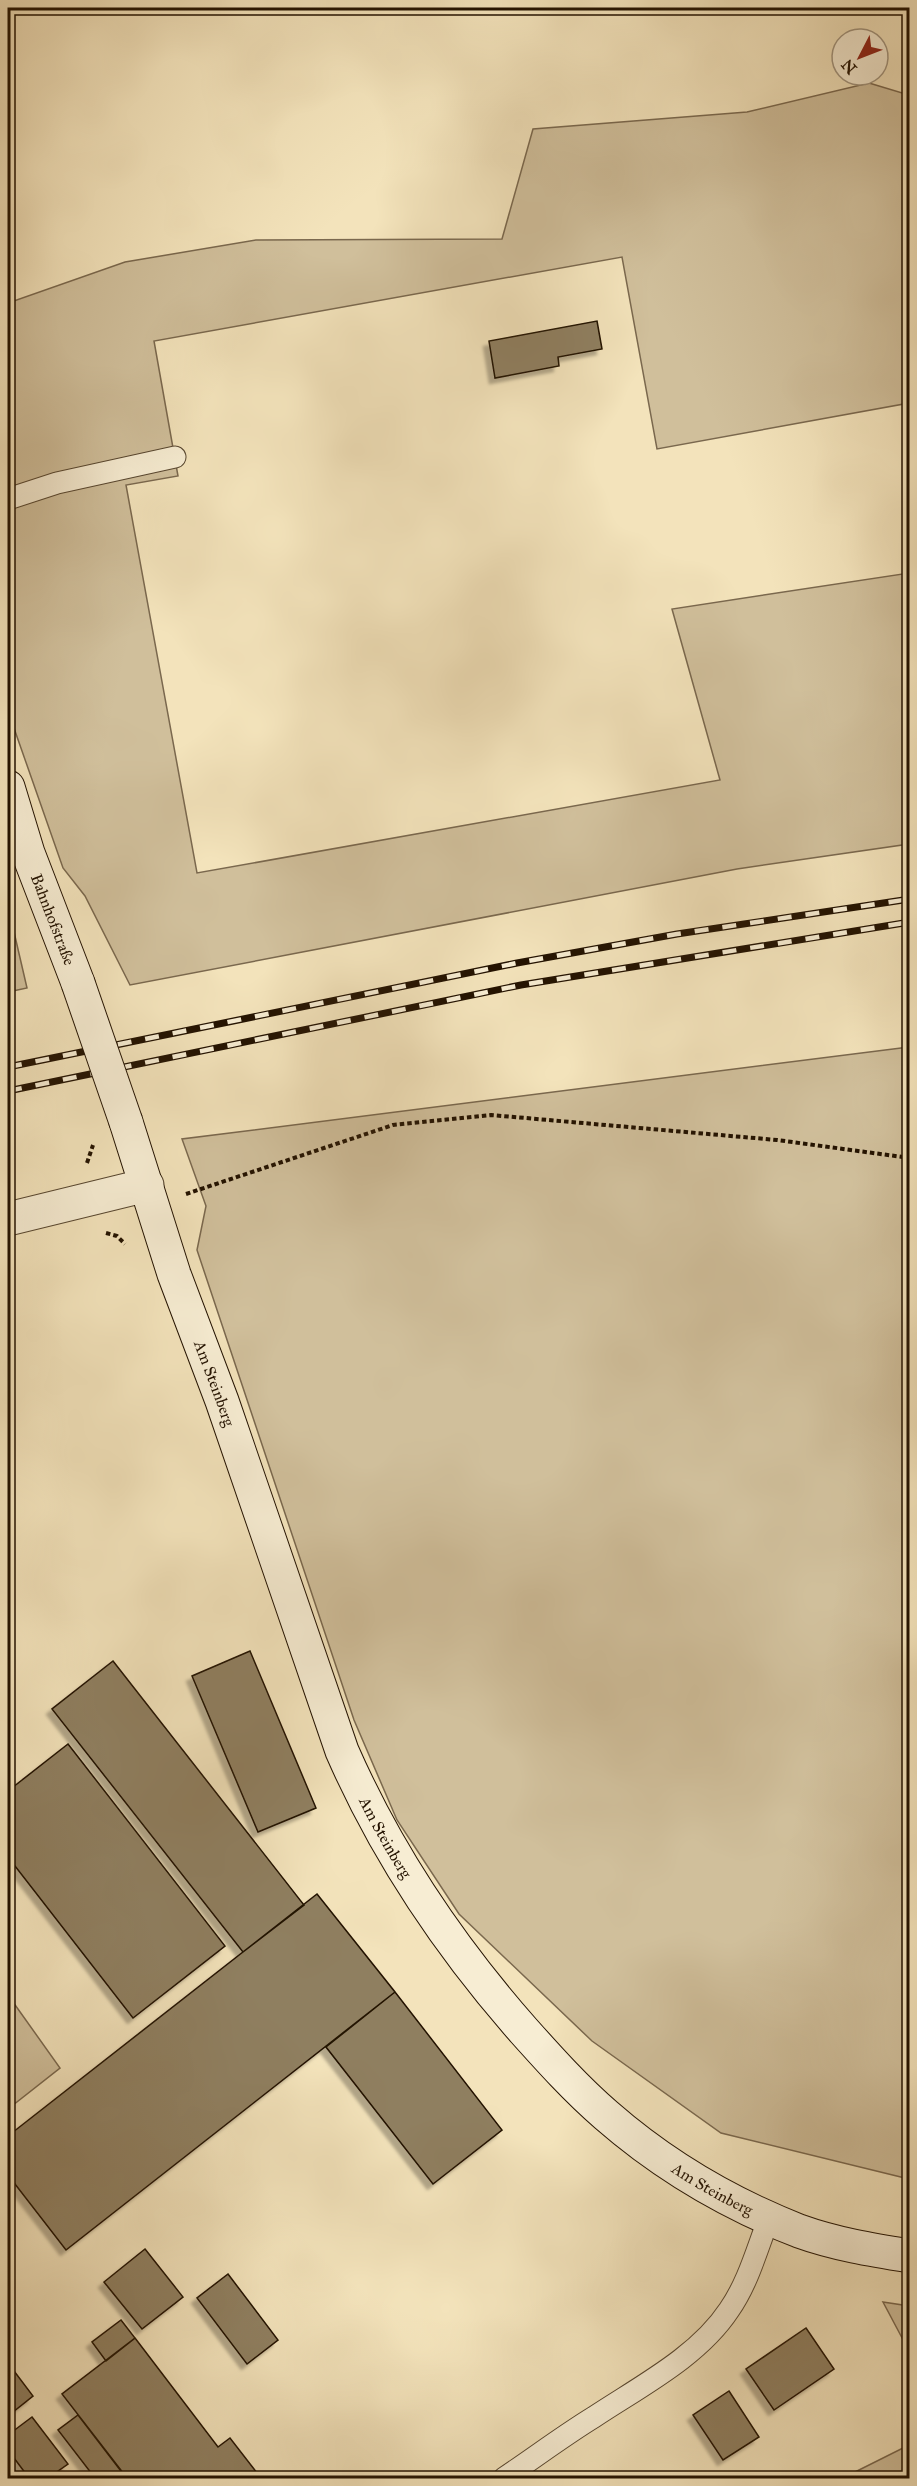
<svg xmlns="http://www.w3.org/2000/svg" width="917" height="2486" font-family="'IM FELL Great Primer',serif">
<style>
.green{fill:#d0bf9b;stroke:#7a684e;stroke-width:1.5}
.building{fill:#8f7f61;stroke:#231200;stroke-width:1.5;filter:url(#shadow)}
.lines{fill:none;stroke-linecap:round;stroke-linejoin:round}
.service-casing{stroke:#57462f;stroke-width:23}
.minor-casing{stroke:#57462f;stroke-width:35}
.secondary-casing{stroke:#231200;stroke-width:35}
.path{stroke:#231200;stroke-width:4;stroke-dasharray:4.5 3;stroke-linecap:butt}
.service{stroke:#f7edd3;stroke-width:21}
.minor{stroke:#f7edd3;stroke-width:33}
.secondary{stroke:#f7edd3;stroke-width:33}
.rail-casing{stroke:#231200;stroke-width:7}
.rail{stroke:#f7edd3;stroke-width:4.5;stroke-dasharray:14;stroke-linecap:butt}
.secondary-bridge-casing{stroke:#231200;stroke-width:35;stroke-linecap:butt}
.secondary-bridge{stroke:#f7edd3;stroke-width:33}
.labels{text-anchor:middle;stroke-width:4.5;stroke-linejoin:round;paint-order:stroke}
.street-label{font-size:16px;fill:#231200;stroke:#f7edd3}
</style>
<defs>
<filter id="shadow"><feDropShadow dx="-5.5" dy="5.5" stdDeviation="1.5" flood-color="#0004"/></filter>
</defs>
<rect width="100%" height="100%" fill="#f3e3bb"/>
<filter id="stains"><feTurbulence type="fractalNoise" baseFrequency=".00333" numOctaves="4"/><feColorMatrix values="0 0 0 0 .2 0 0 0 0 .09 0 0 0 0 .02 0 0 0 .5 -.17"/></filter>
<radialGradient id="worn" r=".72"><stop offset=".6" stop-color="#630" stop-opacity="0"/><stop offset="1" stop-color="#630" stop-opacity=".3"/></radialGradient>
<path class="green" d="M869 83 909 95V403L657 449 622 257 154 341 178 476 126 485 197 873 720 780 672 609 909 573V844L737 869 130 985 85 896 63 868 8 711V303L125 262 256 240 502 239 533 129 747 112Z
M8 906 27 988 8 992Z
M909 1047H910L909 2179 721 2133 592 2041 459 1914 397 1820 354 1720 197 1250 206 1206 182 1139Z
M8 1995 60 2068 8 2109Z
M883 2302 909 2306V2351Z
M909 2445V2478H843Z"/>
<path class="building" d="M597 321 602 349 558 357 559 366 495 378 489 341Z
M250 1651 316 1808 258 1832 192 1676Z
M113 1661 304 1905 243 1952 52 1709Z
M68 1744 225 1946 133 2018 8 1857V1791Z
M317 1894 395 1992 66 2250 8 2175V2136Z
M395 1992 502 2130 433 2184 326 2047Z
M145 2249 183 2297 142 2329 104 2282Z
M228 2274 278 2340 247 2364 197 2298Z
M121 2320 135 2338 106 2361 92 2342Z
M806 2328 834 2369 774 2410 746 2369Z
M135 2338 218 2447 230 2438 261 2478H127L62 2394Z
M8 2363 33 2396 8 2416Z
M729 2391 759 2437 723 2460 693 2415Z
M78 2415 124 2475 119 2478H95L58 2430Z
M32 2417 68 2464 48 2478H29L8 2450V2435Z
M8 2461 20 2478H8Z"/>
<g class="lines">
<defs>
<path id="service" d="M8 499 57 483 175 457
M504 2478C534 2458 563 2436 594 2417 639 2387 698 2357 729 2310 748 2283 757 2249 769 2218"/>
<path id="minor" d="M8 1219 147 1185"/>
<g id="secondary">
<path id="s1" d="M8 787 28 853 78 983"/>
<path id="s2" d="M126 1122 174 1274 222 1401 342 1751C387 1854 450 1947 524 2031 550 2060 576 2089 606 2115 662 2164 730 2204 799 2231 835 2244 872 2250 910 2256"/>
</g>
</defs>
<use href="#service" class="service-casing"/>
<use href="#minor" class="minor-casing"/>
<use href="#secondary" class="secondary-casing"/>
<path class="path" d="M87 1163 93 1145
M186 1194 393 1125 491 1115 777 1140 910 1158
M106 1233 117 1236 125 1244"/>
<use href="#service" class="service"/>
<use href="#minor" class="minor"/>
<use href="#secondary" class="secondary"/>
<defs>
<path id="rail" d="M8 1067 517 963 677 934 910 899
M8 1091 521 985 910 922"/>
</defs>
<use href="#rail" class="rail-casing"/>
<use href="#rail" class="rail"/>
<defs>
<path id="secondary-bridge" d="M78 983 126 1122"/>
</defs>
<use href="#secondary-bridge" class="secondary-bridge-casing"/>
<use href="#secondary-bridge" class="secondary-bridge"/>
</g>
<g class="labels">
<g class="street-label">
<text dy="6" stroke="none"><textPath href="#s1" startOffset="140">Bahnhofstraße</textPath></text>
<text dy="6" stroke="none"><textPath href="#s2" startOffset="276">Am Steinberg</textPath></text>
<text dy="6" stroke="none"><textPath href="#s2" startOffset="762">Am Steinberg</textPath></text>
<text dy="6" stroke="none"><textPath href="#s2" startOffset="1248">Am Steinberg</textPath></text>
</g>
</g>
<rect width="917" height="2486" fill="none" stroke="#f3e3bb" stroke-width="30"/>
<rect x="9" y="9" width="899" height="2468" fill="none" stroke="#231200" stroke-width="3"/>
<rect x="15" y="15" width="887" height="2456" fill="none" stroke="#231200" stroke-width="1.5"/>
<g transform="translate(860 57) rotate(228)"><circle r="28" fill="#f7edd3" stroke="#a2957f" stroke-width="1.5"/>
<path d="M0-4.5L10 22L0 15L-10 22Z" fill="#8f2418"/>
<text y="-9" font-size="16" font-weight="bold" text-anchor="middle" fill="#231200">N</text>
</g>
<rect width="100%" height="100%" filter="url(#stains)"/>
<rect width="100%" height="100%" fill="url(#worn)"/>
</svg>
